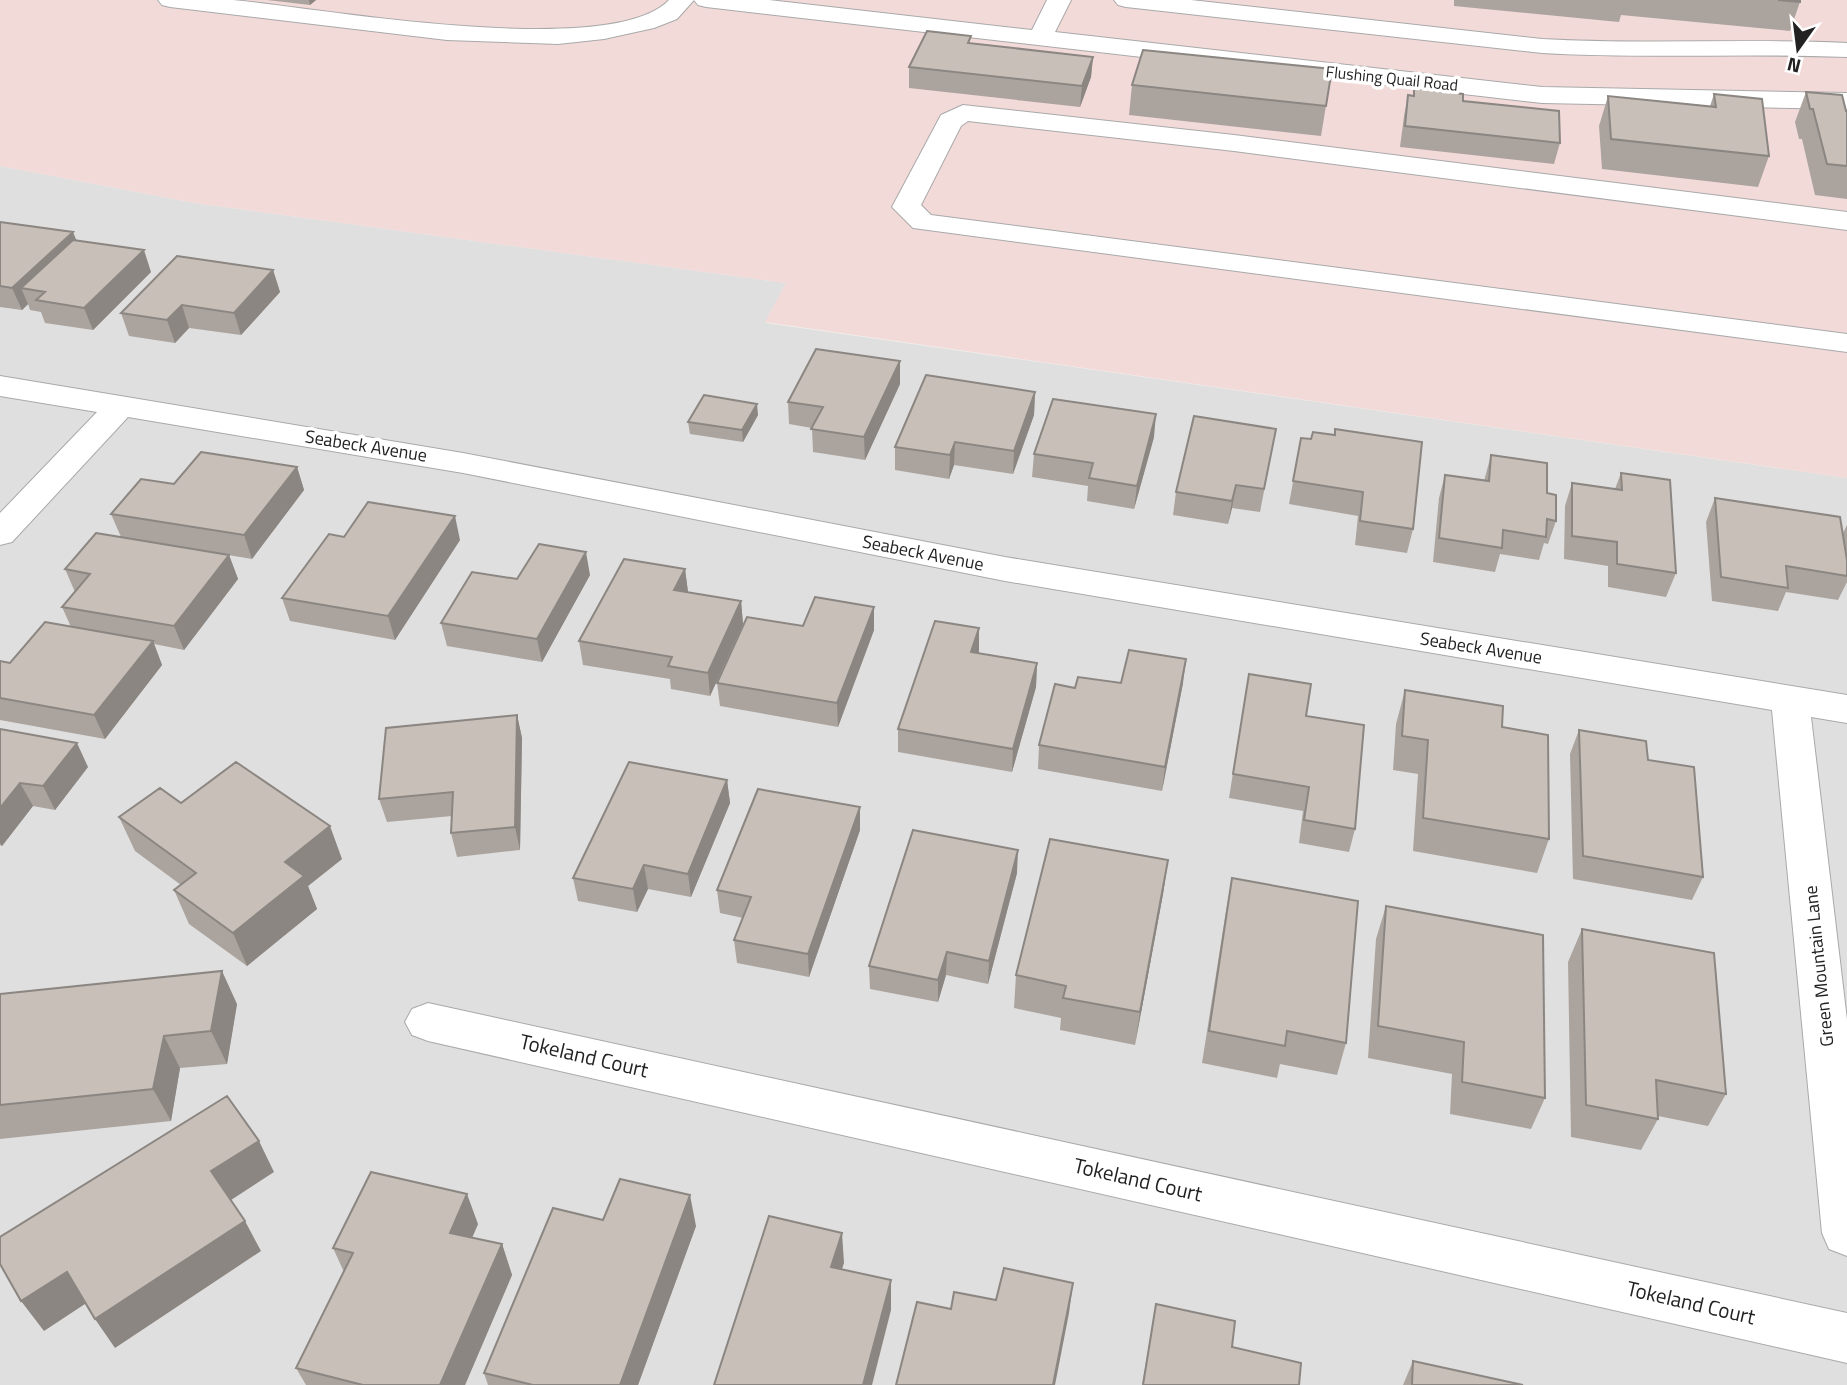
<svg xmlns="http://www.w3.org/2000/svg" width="1847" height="1385" font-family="'Titillium Web',sans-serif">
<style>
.residential{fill:#e0dfdf}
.commercial{fill:#f2dad9}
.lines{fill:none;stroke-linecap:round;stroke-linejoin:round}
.minor-casing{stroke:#a9a9a9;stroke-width:2}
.minor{fill:#fff;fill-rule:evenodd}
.wall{fill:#aba49e}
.shaded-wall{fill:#8b8681}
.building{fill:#c7bfb8;stroke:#8b8681;stroke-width:2}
.labels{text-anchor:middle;stroke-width:7;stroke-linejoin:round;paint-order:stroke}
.far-street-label{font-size:16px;fill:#222;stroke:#fff}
.street-label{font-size:18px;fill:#222;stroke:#fff}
.near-street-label{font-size:21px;fill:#222;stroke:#fff}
</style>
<rect width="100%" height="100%" fill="#f2efe9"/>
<path class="residential" d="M0 166 195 203 786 283 766 323 1847 478V1385H0Z"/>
<path class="commercial" d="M0 0H1847V478L765 322 786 283 195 203 0 166Z"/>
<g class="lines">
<defs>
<path id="minor" d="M158 0C183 0 208 0 233 0 318 8 611 61 669 0H694L677 19 654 28 604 39 558 44 447 40 170 7 162 5Z
M694 0H769L1032 30 1047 0H1071L1055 32 1542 87 1847 93V109L1542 103 706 7 698 5Z
M1114 0H1191L1542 39C1644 45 1745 38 1847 43V57C1745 53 1644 59 1542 53L1126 7 1118 5Z
M963 105 1234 135 1847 212V230L1234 151 968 121 961 126 921 205 931 215 1847 334V352L913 228 892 207 941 115Z
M0 376 463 453 1005 557 1847 695V723L1811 717 1847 1020V1256L1829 1249 1822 1233 1772 710 1005 581 463 473 128 417 12 542 0 545V513L97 412 0 396Z
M428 1003 1847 1313V1363L428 1041 412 1035 405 1022 412 1009Z"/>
</defs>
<use href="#minor" class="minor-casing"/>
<use href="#minor" class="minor"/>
</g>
<path class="wall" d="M267 0H316L310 5Z
M1454 0H1800V2L1790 31 1621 15 1619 22 1454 6Z
M971 44 1093 57 1091 77 1080 107 909 88V67Z
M1332 69 1321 136 1129 115 1132 85Z
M1414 88 1560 143 1554 164 1400 147 1404 116 1408 95H1413Z
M1806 92 1847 111V199L1815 195 1802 139H1799L1795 122Z
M1714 94 1769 156 1758 187 1602 169 1599 126 1608 96 1710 106Z
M0 222 77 241 151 272 93 330 45 323 41 312 30 310 28 304 22 310 0 307Z
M273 270 280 292 241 335 189 328 175 343 129 336 121 313Z
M900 361V384L865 460 813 452 812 428 789 424 788 402Z
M1035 392 1034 415 1013 474 954 465 949 479 895 470V447Z
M758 415 743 442 690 434 688 422Z
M1276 429 1260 512 1232 508 1228 524 1173 515 1176 492Z
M1154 437 1134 509 1087 501 1088 486 1032 477 1034 454Z
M1301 438 1413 529 1407 553 1355 545 1358 516 1289 504Z
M1491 455 1547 493 1556 521 1548 544 1544 543 1539 560 1500 554 1495 572 1433 562 1439 498 1445 475 1484 481Z
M297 467 304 490 252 559 121 537 111 514 174 484Z
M1621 473 1676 573 1666 597 1608 587V566L1564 559 1565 506 1572 483 1615 489Z
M1715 498 1847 560V582L1838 600 1786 592 1778 611 1712 601 1706 522Z
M1847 525V556L1843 533Z
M344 537 460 540 395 640 290 621 282 598Z
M229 555 238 579 184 650 154 644 162 665 105 739 0 720V661L10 663 71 627 62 607 75 592 65 569Z
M685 569 688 592 741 601 743 624 710 696 671 689 670 679 583 665 579 641Z
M590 575 542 662 447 646 441 623 517 579Z
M803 626 874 630 838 727 720 706 717 683Z
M979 628 978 654 1037 663 1036 687 1012 772 898 752V729Z
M1121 683H1183L1162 791 1038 769 1039 745 1075 688Z
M1405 690 1502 727 1549 839 1537 873 1413 851 1418 774 1393 770 1396 724Z
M1245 697 1355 829 1349 852 1299 843 1303 811 1229 798Z
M517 715 522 738 520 850 457 857 451 833 452 816 387 822 379 799Z
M0 729 88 767 55 810 33 806 2 846 0 845Z
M1579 730 1648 760 1703 877 1692 900 1573 879 1570 754Z
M727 780 730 803 691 897 648 889 637 912 578 901 573 878Z
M181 803 342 859 308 886 317 909 247 966 189 924 174 890 181 885 135 851 119 817Z
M860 807V830L809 977 737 963 734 940 743 918 720 913 717 890Z
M1168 860 1163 894 1135 1045 1060 1030 1061 1018 1014 1008 1016 975Z
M1017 873 988 984 946 975 938 1002 870 989 869 966Z
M1232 878 1346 1043 1337 1075 1280 1064 1277 1078 1202 1063 1226 911Z
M1386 906 1545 1098 1531 1129 1450 1114 1452 1074 1368 1058 1376 939Z
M1582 929 1726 1094 1708 1126 1658 1116V1119L1641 1150 1571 1137 1568 962Z
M0 994 237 1004 227 1064 180 1068 171 1121 0 1139Z
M603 1220 696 1226 638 1385H488L484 1373Z
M478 1224 472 1238 502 1244 512 1275 465 1385H306L296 1368 344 1272 333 1248Z
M1156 1304 1232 1347 1299 1385H1142Z
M1413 1361 1523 1385H1403Z"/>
<path class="shaded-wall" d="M309 0H316L310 5Z
M1093 57 1091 77 1080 107 1082 86Z
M73 232 82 254 21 288 28 304 22 310 12 288Z
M144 250 151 272 93 330 84 308Z
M273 270 280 292 241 335 234 313Z
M182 305 189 328 175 343 167 320Z
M900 361V384L865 460 864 437Z
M1035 392 1034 415 1013 474 1014 451Z
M757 404 758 415 743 442 742 430Z
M1156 414 1154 437 1134 509 1137 486Z
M955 442 954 465 949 479 950 455Z
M297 467 304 490 252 559 244 535Z
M1236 485 1232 508 1228 524 1232 501Z
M455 516 460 540 395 640 388 616Z
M586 552 590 575 542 662 537 639Z
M229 555 238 579 184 650 174 626Z
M685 569 688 592 674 590Z
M741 601 743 624 710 696 708 673Z
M874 607V630L838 727 837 703Z
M979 628V652L971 676V652Z
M153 641 162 665 105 739 94 715Z
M1186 659 1183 683 1162 791 1165 767Z
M1037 663 1036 687 1012 772 1013 749Z
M517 715 522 738 520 850 515 827Z
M77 743 88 767 55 810 43 786Z
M727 780 730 803 691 897 688 874Z
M20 783 33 806 2 846 0 843V808Z
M860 807V830L809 977 808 954Z
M330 826 342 859 308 886 317 909 247 966 233 933 285 862Z
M1018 850 1017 873 988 984 989 961Z
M1168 860 1163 894 1135 1045 1140 1012Z
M644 865 648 889 637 912 633 889Z
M947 952 946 975 938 1002V980Z
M222 971 237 1004 227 1064 211 1031Z
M164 1036 180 1068 171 1121 153 1089Z
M259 1141 274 1172 228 1202 211 1171Z
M467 1194 478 1224 461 1263 450 1233Z
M690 1195 696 1226 638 1385H620Z
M245 1221 261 1251 115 1348 95 1319Z
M842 1233 844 1263 833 1297 831 1267Z
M502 1244 512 1275 465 1385H440Z
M67 1272 88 1302 44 1331 21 1301Z
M891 1280V1310L872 1385H863Z
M1073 1283 1069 1313 1055 1385H1053Z"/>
<path class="building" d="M1778 0H1800V2Z
M927 31 971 36 968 43 1093 57 1082 86 909 67Z
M1143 50 1332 69 1326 106 1132 85Z
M1414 88 1463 94V101L1559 111 1560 143 1405 126 1408 95 1414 96Z
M1806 92 1842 95 1846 111H1847V166L1827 164 1813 109H1810Z
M1714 94 1762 99 1769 156 1611 139 1608 96 1716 107Z
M0 222 73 232 12 288 0 286Z
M73 240 144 250 84 308 36 300 45 292 21 288Z
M177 256 273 270 234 313 182 305 167 320 121 313Z
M816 349 900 361 864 437 811 429 823 407 788 402Z
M926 375 1035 392 1014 451 955 442 950 455 895 447Z
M704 395 757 404 742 430 688 422Z
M1053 399 1156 414 1137 486 1089 478 1093 463 1034 454Z
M1194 416 1276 429 1264 489 1236 485 1232 501 1176 492Z
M1335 429 1422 442 1413 529 1360 521 1363 492 1293 481 1301 438 1311 439 1313 432 1335 435Z
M201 452 297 467 244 535 111 514 141 479 174 484Z
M1491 455 1547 463V493L1556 495V521L1547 519 1546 537 1503 530 1502 548 1439 538 1445 475 1489 481Z
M1621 473 1670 480 1676 573 1617 564V542L1572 536V483L1622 490Z
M1715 498 1840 517 1847 560V576L1786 566 1788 588 1721 577Z
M368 502 455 516 388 616 282 598 329 534 344 537Z
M96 533 229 555 174 626 62 607 90 574 65 569Z
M539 544 586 552 537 639 441 623 472 572 517 579Z
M624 559 685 569 674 590 741 601 708 673 668 666 672 657 579 641Z
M815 597 874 607 837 703 717 683 747 617 803 626Z
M935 621 979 628 971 652 1037 663 1013 749 898 729Z
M45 622 153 641 94 715 0 698V661L10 663Z
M1129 650 1186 659 1165 767 1039 745 1055 684 1075 688 1078 677 1121 683Z
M1249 674 1311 684 1306 716 1364 725 1355 829 1304 820 1309 787 1233 774Z
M1405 690 1503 706 1502 727 1548 735 1549 839 1423 818 1428 740 1402 736Z
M517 715 515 827 451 833 453 792 379 799 386 728Z
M0 729 77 743 43 786 20 783 0 808Z
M1579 730 1646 741 1648 760 1694 767 1703 877 1583 856Z
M236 762 330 826 285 862 304 876 233 933 174 890 196 873 119 817 160 788 181 803Z
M629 762 727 780 688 874 644 865 633 889 573 878Z
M758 789 860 807 808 954 734 940 751 897 717 890Z
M913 830 1018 850 989 961 947 952 938 980 869 966Z
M1050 839 1168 860 1140 1012 1063 998 1066 986 1016 975Z
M1232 878 1358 901 1346 1043 1287 1031 1285 1046 1209 1031Z
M1386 906 1543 935 1545 1098 1462 1082 1464 1042 1378 1026Z
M1582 929 1714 953 1726 1094 1656 1080 1658 1119 1586 1105Z
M222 971 211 1031 164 1036 153 1089 0 1105V994Z
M227 1096 259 1141 211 1171 245 1221 95 1319 67 1272 21 1301 0 1264V1237Z
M371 1172 467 1194 450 1233 502 1244 440 1385H363L296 1368 353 1253 333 1248Z
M620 1179 690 1195 620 1385H533L484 1373 553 1208 603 1220Z
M769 1216 842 1233 831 1267 891 1280 863 1385H714Z
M1004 1268 1073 1283 1053 1385H896L917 1302 951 1309 954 1292 996 1300Z
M1156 1304 1235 1321 1232 1347 1301 1363 1299 1385H1143Z
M1413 1361 1523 1385H1412Z"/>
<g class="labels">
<g class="far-street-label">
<text transform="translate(1392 78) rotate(6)" y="6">Flushing Quail Road</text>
</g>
<g class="street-label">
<text transform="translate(366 446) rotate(9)" y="6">Seabeck Avenue</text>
<text transform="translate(923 553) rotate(11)" y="6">Seabeck Avenue</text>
<text transform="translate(1481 648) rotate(9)" y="6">Seabeck Avenue</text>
<text transform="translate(1819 966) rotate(-96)" y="6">Green Mountain Lane</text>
</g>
<g class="near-street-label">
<text transform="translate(584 1056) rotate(13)" y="7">Tokeland Court</text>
<text transform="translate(1138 1180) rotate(13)" y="7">Tokeland Court</text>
<text transform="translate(1691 1303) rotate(13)" y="7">Tokeland Court</text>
</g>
</g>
<g transform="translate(1798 49) rotate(194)" stroke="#ffffff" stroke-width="5" paint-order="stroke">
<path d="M0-5L12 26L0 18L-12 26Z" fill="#222222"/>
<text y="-10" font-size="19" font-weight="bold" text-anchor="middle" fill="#222222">N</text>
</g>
</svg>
